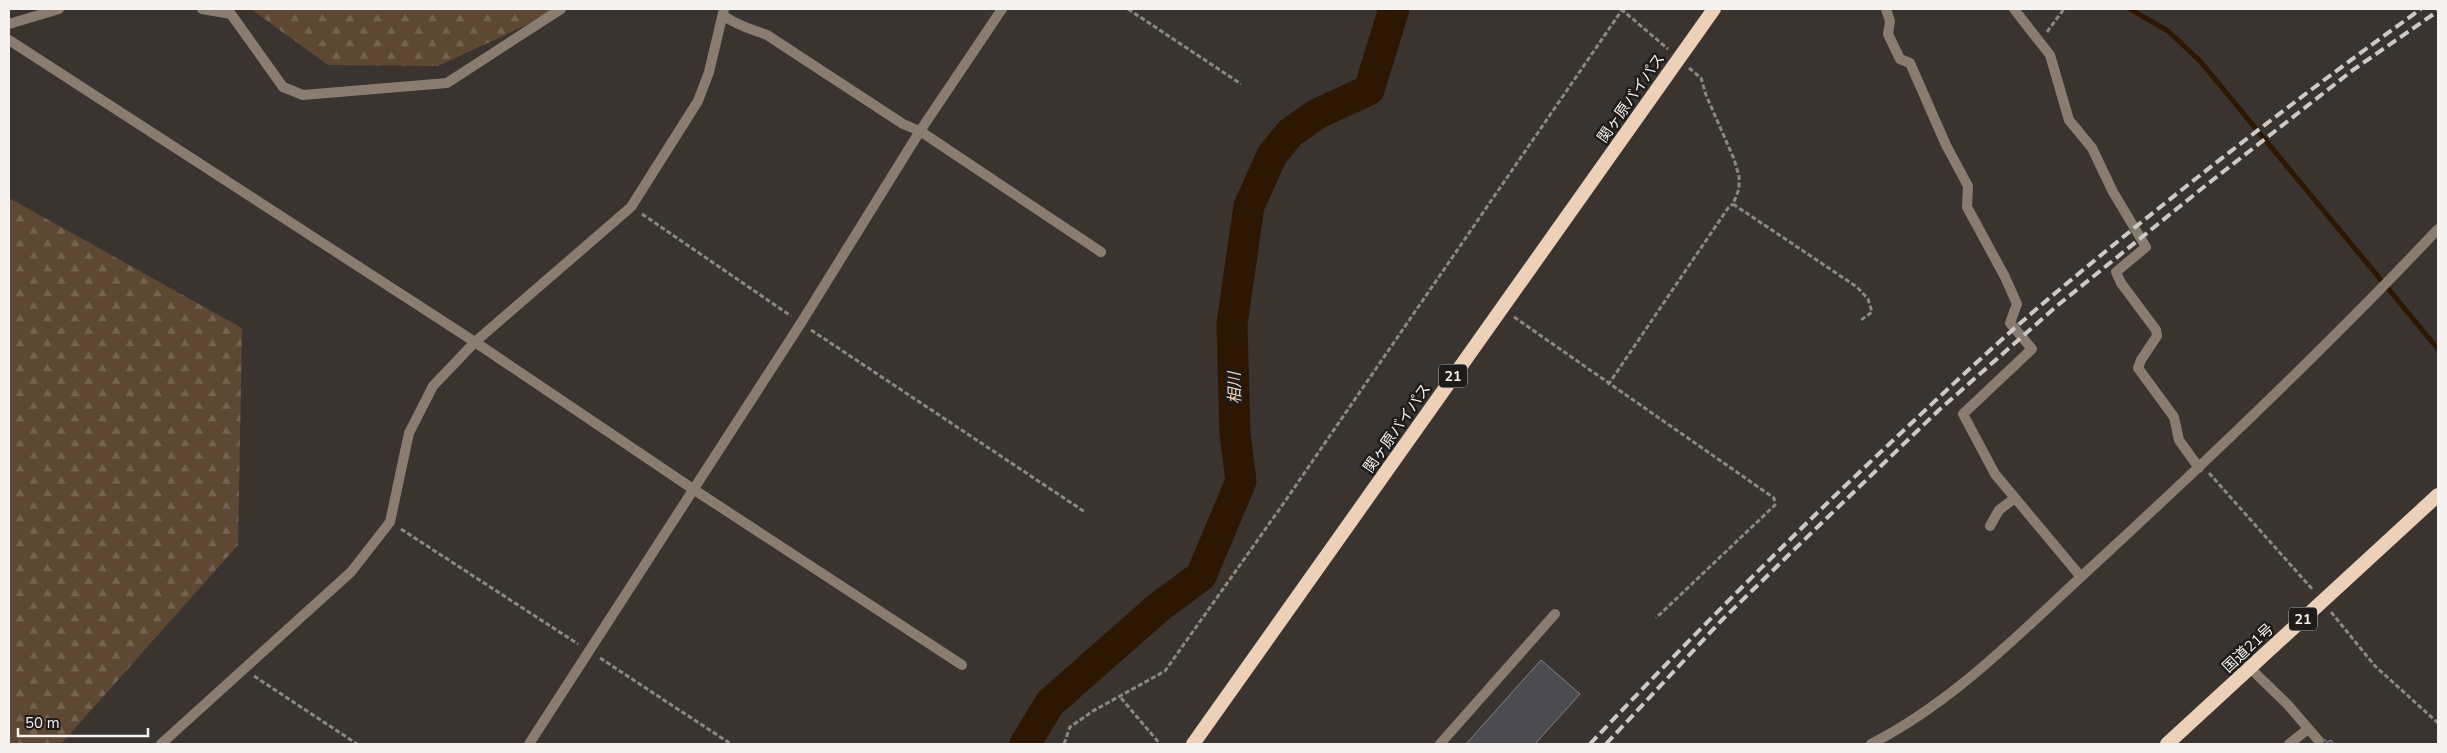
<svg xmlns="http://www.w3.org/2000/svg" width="2447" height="753" font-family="'Nunito Sans','Noto Sans JP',sans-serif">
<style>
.forest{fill:url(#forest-firs)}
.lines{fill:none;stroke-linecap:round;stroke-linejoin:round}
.stream{stroke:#2d1702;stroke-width:5}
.river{stroke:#2d1702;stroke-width:31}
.building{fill:#4d4b52;stroke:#848189}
.path{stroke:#8c8783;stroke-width:3;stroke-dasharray:5 2.5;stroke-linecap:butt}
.service{stroke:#897c71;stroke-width:10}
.minor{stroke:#897c71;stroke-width:10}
.trunk{stroke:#ecd0b8;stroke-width:14}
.rail{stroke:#ccc9c6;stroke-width:4;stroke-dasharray:10 5;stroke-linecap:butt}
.labels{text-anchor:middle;stroke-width:5;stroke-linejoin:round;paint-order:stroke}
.shield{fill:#1e1c1a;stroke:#b4b2af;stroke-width:1}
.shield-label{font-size:14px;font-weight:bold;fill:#f5f2ef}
.street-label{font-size:15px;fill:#f5f2ef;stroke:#1e1c1a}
.water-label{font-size:16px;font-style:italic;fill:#f8d9c0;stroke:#1e1c1a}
</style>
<defs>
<pattern id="forest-firs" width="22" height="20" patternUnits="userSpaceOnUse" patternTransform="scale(1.25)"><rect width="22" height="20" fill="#5e4733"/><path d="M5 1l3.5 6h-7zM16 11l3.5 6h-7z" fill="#766251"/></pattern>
</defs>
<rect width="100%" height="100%" fill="#39342f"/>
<path class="forest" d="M251 9H561L438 66 328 65Z
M9 198 242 328 238 545 61 744H9Z"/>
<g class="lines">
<path class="stream" d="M2130 9 2168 31 2200 61 2438 349"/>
<path class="river" d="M1025 744 1050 703 1159 607 1201 576 1241 481 1235 434 1232 324 1249 206 1272 155 1290 133 1317 114 1369 90 1394 9"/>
</g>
<path class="building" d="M1541 660 1580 694 1535 744H1466Z
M2325 739 2327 742 2331 740 2334 744H2318Z"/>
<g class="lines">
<path class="path" d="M1128 9 1241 84
M1621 9 1668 49
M2047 32 2064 9
M1689 68 1701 78 1706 95 1734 159 1739 176V189L1733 204 1857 287 1868 299 1872 312 1861 320
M642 214 791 316
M1514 317 1774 498 1775 505 1656 618
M811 330 1085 512
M1608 385 1728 208 1733 204
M2209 473 2313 590
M401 529 578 644
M2331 612 2375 666 2438 723
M600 658 731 744
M254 676 357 744
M1121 698 1160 744
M1064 744 1070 727 1093 711 1165 671 1281 507 1622 10"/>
<path class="service" d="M2250 668 2288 705 2319 741
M1440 744 1555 614
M2289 744 2308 729"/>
<path class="minor" d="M202 9 231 14 283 87 303 95 447 83 561 9
M1886 9 1890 21 1888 34 1900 59 1910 63 1946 145 1968 186 1967 207 2005 277 2017 304 2010 323 2032 349 1963 414 1995 474 2081 577
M2014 9 2050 55 2069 120 2092 148 2113 192 2146 247 2116 272 2121 283 2156 330 2157 336 2141 360 2138 368 2174 417 2179 440 2199 468
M724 16C738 26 751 29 767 35L903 124 920 131 1101 252
M9 24 59 9
M9 40 475 342 693 489 962 665
M1990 526 1999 510 2015 498
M161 744 351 572 390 522 409 433 433 386 475 342 631 207 698 101 709 72 724 9
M529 744 801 323 920 131 1002 9
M1871 744C1957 700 2025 628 2096 563 2213 455 2329 345 2438 229"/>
<path class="trunk" d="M1193 744 1714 9
M2167 744 2438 495"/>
<path class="rail" d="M1590 744C1691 637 1794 533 1902 432 1953 384 2005 335 2059 290 2176 192 2297 98 2421 9
M1606 744 1721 621 1803 541 1939 410 2058 305 2205 186 2353 70 2438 11"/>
</g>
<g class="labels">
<g class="shield">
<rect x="1439" y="364.5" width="28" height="23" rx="4"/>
<rect x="2289" y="607.5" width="28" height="23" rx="4"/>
</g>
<g class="shield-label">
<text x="1453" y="381">21</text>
<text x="2303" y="624">21</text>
</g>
<g class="street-label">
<text transform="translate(1631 98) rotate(-55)" y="5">関ヶ原バイパス</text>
<text transform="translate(1397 428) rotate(-55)" y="5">関ヶ原バイパス</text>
<text transform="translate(2248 648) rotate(-43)" y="5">国道21号</text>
</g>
<g class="water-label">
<text transform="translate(1234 388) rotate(-91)" y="6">相川</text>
</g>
</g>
<rect width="2447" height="753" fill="none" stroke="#f5f2ef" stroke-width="20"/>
<path d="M18 728v8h130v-8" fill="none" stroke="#f5f2ef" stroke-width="2.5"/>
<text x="25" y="728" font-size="15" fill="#f5f2ef" stroke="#1e1c1a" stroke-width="4" paint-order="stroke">50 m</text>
</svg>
